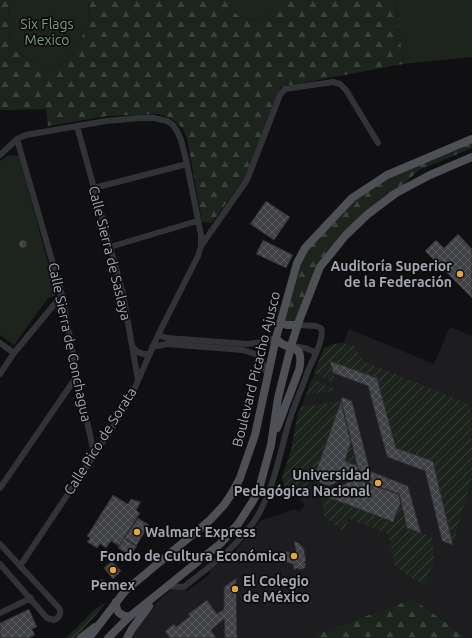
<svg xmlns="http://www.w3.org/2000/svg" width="472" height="638" font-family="Ubuntu,sans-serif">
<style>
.built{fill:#1d1d1f}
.forest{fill:url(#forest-firs)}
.park{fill:#1d241e}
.garden{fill:url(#garden-furrows)}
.building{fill:url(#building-cross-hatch);stroke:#2b2b2e}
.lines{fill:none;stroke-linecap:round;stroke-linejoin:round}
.minor{stroke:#323336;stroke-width:6}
.major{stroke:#4e5055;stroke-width:8}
.poi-dot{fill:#e2a738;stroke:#0c0c0d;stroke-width:1.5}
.labels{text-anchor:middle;stroke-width:3.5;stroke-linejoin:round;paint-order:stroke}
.park-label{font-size:14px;fill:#7b9b7d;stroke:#0c0c0d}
.street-label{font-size:14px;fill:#a3a7b1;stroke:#0c0c0d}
.poi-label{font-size:14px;font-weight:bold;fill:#a3a7b1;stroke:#0c0c0d;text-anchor:end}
</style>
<defs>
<pattern id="forest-firs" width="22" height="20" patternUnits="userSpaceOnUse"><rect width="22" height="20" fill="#1d241e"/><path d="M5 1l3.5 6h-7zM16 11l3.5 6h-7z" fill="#3b413c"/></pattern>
<pattern id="garden-furrows" width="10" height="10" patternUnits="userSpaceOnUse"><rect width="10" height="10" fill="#1d241e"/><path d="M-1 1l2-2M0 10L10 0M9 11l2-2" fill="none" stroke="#3b413c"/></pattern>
<pattern id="building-cross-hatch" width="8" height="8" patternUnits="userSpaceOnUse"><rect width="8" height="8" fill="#404145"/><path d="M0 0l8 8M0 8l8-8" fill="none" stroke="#585a5d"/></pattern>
</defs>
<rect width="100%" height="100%" fill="#101012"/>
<path class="built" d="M450 327 472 336V638H467L413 599 314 635 317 638H132L145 615 159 600 174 587 187 591 210 574 209 571 236 550 260 521 295 509 299 512 305 505 299 500 301 497 284 485 282 477 291 451 297 417 324 348 334 344 343 343 349 329 434 364Z"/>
<path class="forest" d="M0 0H8L10 48 51 72 72 55 88 24 89 0H230V8C245 23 251 22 270 13L272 0H396L403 64 281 87 245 177 212 223 202 222 187 138 183 129 176 122 168 117 159 114 107 116 48 126 46 109 0 110Z
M472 140V148L419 170 396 192 368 214 319 267 296 324 280 321 306 249 353 199 387 176Z
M413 599 467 638H317L314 635Z"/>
<path class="park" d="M8 0H89L88 24 72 55 51 72 10 48Z
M230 0H273L270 13C251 22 245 23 230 8Z
M396 0H472V57L403 64Z
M13 155 19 156 57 295 48 298 14 345 0 335V161L7 156Z"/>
<path class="garden" d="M343 343 354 346 363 361 471 405 472 477 453 544 433 461 396 448 377 378 330 361 336 384 314 373 324 348 334 344Z
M312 379 338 390 306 395Z
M341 401 313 480 296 494 284 485 282 477 291 451 297 417 301 407Z
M351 442 357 466 345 461Z
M322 495 393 522 401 502 407 528 432 537 434 562 424 585 413 579 394 565 389 534 349 519 343 531 324 517Z
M104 603 105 604 76 638H66L93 611Z"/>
<path class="building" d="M266 201 290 217 274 240 250 224Z
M458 234 472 249V298L425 251 436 240 444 248Z
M263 240 293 255 286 268 256 254Z
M19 244a4 4 0 1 1 8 0a4 4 0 1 1-8 0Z
M330 361 377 378 396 448 433 461 453 545 442 541 425 471 387 457 368 386 333 373Z
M342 397 352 401 370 471 408 486 421 533 407 528 399 494 361 481 341 401Z
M341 401 351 442 345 461 357 466 359 472 329 486 313 480Z
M360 477 361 481 399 494 401 502 393 522 322 495Z
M113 495 128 504 131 499 141 502 136 510 140 513 119 546 111 541 106 548 100 544 97 548 87 542 90 538 87 536Z
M138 518 149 525 136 546 124 538Z
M124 538 137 546 130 556 118 548Z
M294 541 299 543 304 549 306 561 304 562 306 564 305 568 300 570 297 568 294 570 293 564 285 562 280 559 286 551 290 553 296 552Z
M112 561 121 571 113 579 104 568Z
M236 578 237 638H225L224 619 211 630 216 638H170L165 631 174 624 176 627 190 616 188 614 207 600 217 614 224 609V587Z
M101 579 107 582 104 586 99 584Z
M29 609 37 627 32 629 35 635 29 638H0V623Z"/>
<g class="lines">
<path class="minor" d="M77 126 123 294 138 380
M17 139 62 295 77 376 94 453
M0 155 17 139 26 135 106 121 140 118H154L167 121 173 125 177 131 181 140 187 164 201 235V246
M94 188 187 164
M110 247 197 221
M158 335 167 338 248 344 262 342 276 338
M0 343 14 353
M291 346 305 348 315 352
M133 347C137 353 143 355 150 354
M152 347 167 344 243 350 255 354 261 358 267 374
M0 374 14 353 62 295
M0 488 77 376
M0 544 59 608C62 613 59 618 54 620L47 618 0 564
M20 566 112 428 129 401 158 335 198 256 201 246 247 180 280 95 285 89 333 82 340 84 346 90 378 143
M168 586 184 587C210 566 236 548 255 520 273 492 279 457 288 425 293 407 302 389 308 371 313 359 325 338 321 328L316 326 297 325
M0 613 31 598"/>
<path class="major" d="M280 323 287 325H297
M276 338C285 353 306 339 299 370L277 428
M116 602C116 612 119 615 129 617
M81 638 95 627
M89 638 125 591 210 520 224 505 232 493 240 478 255 435 276 338 297 263 305 248 352 198 387 175 472 139
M108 638 129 617 221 543 238 524 253 501 259 489 271 445 278 398 291 346 299 321 320 267 345 236 368 214 396 193 430 175 472 157
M127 638 132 629 149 606"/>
</g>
<g class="poi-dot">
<circle cx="460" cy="274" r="4"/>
<circle cx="378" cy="483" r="4"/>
<circle cx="137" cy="532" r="4"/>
<circle cx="294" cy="556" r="4"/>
<circle cx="113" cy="570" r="4"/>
<circle cx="235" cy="589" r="4"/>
</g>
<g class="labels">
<g class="park-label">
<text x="47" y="29">Six Flags<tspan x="47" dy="16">Mexico</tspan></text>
</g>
<g class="street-label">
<text transform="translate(110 253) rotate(76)" y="5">Calle Sierra de Saslaya</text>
<text transform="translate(70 342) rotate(78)" y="5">Calle Sierra de Conchagua</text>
<text transform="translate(256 369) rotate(-76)" y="5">Boulevard Picacho Ajusco</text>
<text transform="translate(100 441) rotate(-58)" y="5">Calle Pico de Sorata</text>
</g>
<g class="poi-label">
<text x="452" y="271">Auditoría Superior<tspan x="452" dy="16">de la Federación</tspan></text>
<text x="370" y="480">Universidad<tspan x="370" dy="16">Pedagógica Nacional</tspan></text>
<text x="145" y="537" text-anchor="start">Walmart Express</text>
<text x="286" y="561">Fondo de Cultura Económica</text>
<text x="243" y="586" text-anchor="start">El Colegio<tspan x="243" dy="16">de México</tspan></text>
<text x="113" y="590" text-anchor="middle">Pemex</text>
</g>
</g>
</svg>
